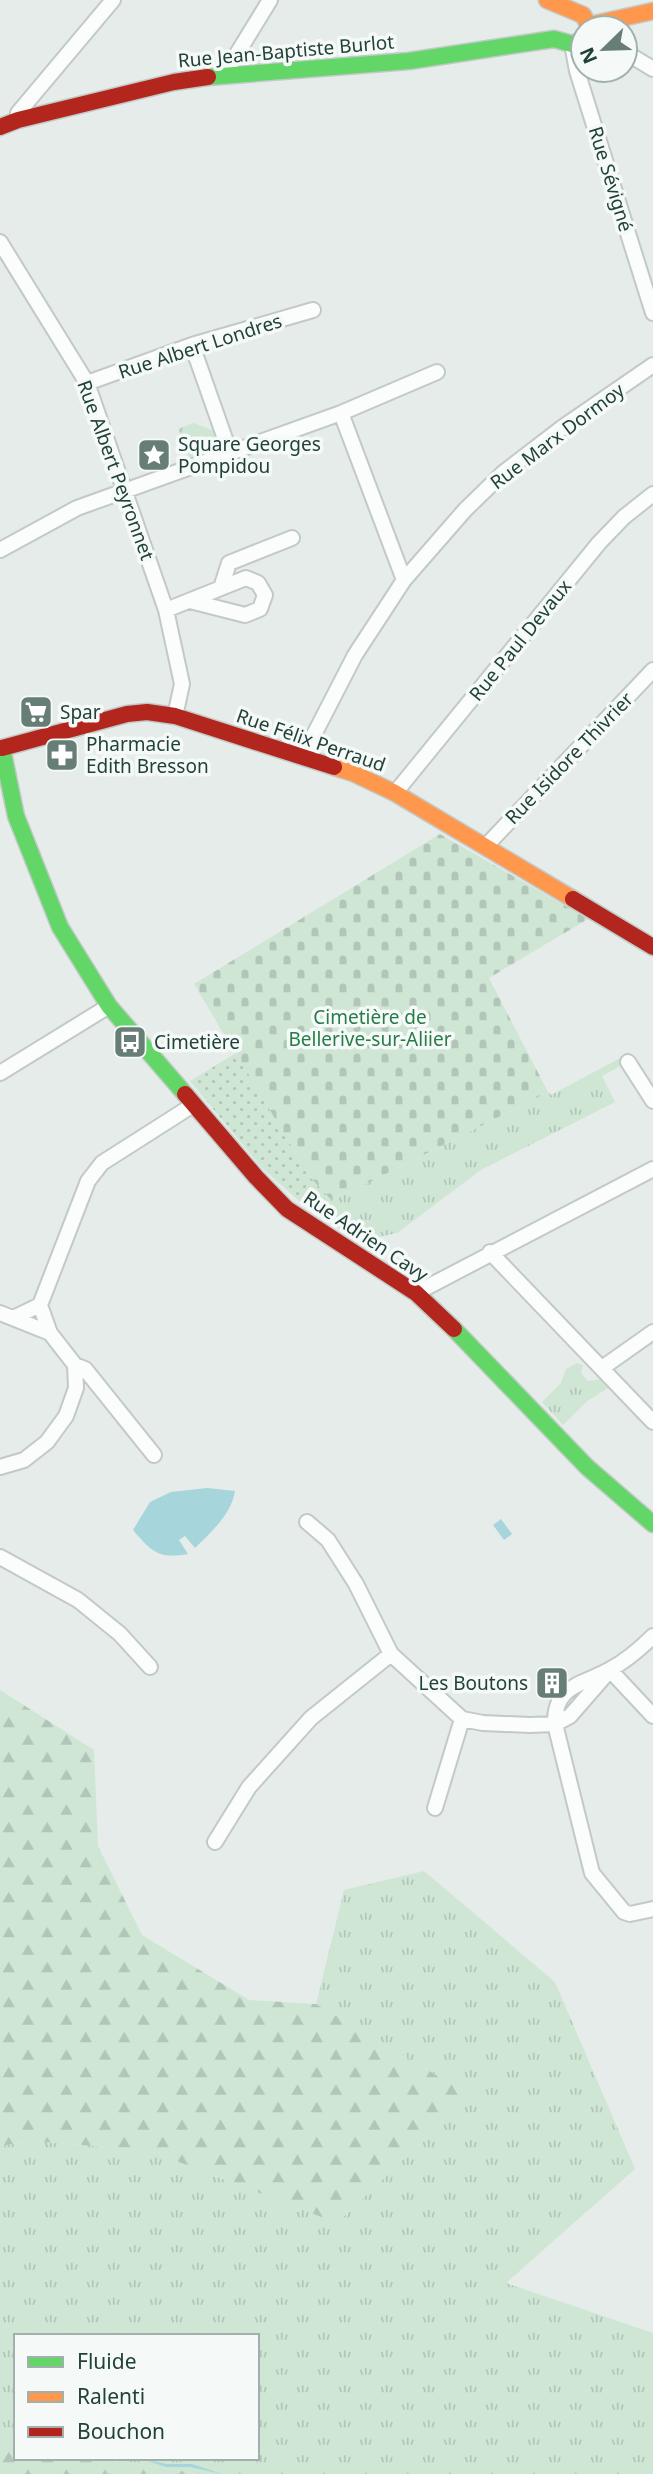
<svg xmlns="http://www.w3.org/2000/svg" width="653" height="2474" font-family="'Noto Sans',sans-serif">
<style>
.grass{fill:url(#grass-tufts)}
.forest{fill:url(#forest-firs)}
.cemetery{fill:url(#cemetery-stones)}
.garden{fill:url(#garden-dots)}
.water{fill:#a6d5dc}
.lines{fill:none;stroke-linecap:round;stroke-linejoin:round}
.street-casing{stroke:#c3c9c6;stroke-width:18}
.fast-casing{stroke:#c2cac7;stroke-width:19}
.slow-casing{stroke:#c2cac7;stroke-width:19}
.jam-casing{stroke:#c2cac7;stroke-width:19}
.street{stroke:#fbfcfc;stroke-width:14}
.fast{stroke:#63d668;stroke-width:16}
.slow{stroke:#ff974d;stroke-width:16}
.jam{stroke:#b3261e;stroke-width:16}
.labels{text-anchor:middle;stroke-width:7;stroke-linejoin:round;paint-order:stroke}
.street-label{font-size:19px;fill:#224239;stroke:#f5faf8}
.poi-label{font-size:19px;fill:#224239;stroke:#f5faf8;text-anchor:start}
.park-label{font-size:19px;fill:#297b48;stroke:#f5faf8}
</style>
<defs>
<pattern id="grass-tufts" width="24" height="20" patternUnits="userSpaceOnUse" patternTransform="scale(1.75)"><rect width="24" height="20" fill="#cfe6d5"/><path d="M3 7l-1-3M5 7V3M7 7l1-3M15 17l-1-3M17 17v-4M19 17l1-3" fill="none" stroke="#b1c6b8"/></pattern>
<pattern id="forest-firs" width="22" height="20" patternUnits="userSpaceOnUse" patternTransform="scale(1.75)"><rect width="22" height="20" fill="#cfe6d5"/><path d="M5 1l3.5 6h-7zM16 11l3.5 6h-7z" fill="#b1c6b8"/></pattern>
<pattern id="cemetery-stones" width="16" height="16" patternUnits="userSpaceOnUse" patternTransform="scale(1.75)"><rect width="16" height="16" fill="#cfe6d5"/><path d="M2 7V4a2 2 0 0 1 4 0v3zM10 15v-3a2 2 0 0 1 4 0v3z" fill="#b1c6b8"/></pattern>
<pattern id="garden-dots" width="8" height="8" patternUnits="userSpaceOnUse" patternTransform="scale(1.75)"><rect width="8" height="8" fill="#cfe6d5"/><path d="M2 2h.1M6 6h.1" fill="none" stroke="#b1c6b8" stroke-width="1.8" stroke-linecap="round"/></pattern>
</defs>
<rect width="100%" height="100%" fill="#e6ece9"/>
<path class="grass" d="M194 423 214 431 220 448 190 459 178 429Z
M624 1056 628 1062 602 1076 615 1102 481 1170 397 1233 369 1239 368 1232 350 1236 307 1208 332 1201 548 1092 551 1095Z
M577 1363 583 1365 581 1373 588 1381 600 1379 608 1388 586 1402 563 1425 542 1402 561 1383 566 1369Z
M424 1871 555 1982 635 2169 506 2283 653 2333V2474H201L93 2458H257V2336H16V2447L0 2445V2146L35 2141 150 2151 337 2223 470 2095 316 2004 344 1890Z"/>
<path class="forest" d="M0 1690 94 1750 98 1846 142 1935 249 2000 316 2004 470 2095 337 2223 150 2151 35 2141 0 2146Z
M0 2445 16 2447V2458H93L201 2474H0Z"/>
<path class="cemetery" d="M440 834 588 919 489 978 548 1092 332 1201 309 1176 194 984Z"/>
<path class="garden" d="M236 1053 309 1176 332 1201 307 1208 262 1168 190 1081Z"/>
<path class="water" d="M207 1488 235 1491C231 1515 211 1532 195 1548L185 1536 179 1540 188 1554C158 1559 152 1552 133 1530L150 1502 171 1492Z
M501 1519 512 1534 504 1540 493 1525Z
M140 2458 166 2464H192L222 2474 190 2467H166Z"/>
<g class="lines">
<defs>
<path id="street" d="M572 44 577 71 653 313
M625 52 653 69
M224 75 270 0
M18 120V113L113 0
M0 242 87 383 166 610 182 684 175 716
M192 345 230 453
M87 383 192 345 313 310
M341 413 404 580
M0 550 77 508 341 413 437 372
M190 601 245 615 260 609 265 595 258 583 246 578 221 588
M166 610 221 588 229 563 292 538
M303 756 355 655 404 580 465 510 503 473 563 427 653 365
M395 793 599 543 624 517 653 494
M485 847 653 670
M628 1062 653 1101
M0 1073 109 1006
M490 1252 653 1422
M416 1293 653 1169
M0 1313 50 1333
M13 1318 40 1305 88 1181 102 1163 193 1105
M75 1365 85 1369 154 1455
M602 1368 653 1332
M0 1467 24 1460 47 1442 66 1416 76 1388 75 1365 50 1333 40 1305
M307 1522 328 1540 356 1584 391 1654 462 1719 483 1723 530 1725 555 1724 570 1716 610 1670
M0 1557 78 1600 120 1634 150 1667
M653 1636C641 1648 624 1662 609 1670 582 1685 554 1685 555 1724L592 1873 624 1912 630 1914 653 1909
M610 1670 653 1716
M435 1808 462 1719
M215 1842 249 1787 311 1718 391 1654"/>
<path id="fast" d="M208 77 409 61 554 39 572 44 583 40
M2 748 16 816 60 927 109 1006 185 1094
M454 1329 587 1467 653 1524"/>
<path id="slow" d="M547 0 583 15 590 28
M590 25 653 11
M334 767 353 773 395 793 573 899"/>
<path id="jam" d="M0 127 18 120 174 82 208 77
M2 748 127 714 147 712 175 716 334 767
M573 899 653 947
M185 1094 256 1177 287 1209 416 1293 454 1329"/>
</defs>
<use href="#street" class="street-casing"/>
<use href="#fast" class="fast-casing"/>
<use href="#slow" class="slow-casing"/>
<use href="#jam" class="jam-casing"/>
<use href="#street" class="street"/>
<use href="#fast" class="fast"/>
<use href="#slow" class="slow"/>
<use href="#jam" class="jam"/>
</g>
<defs>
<symbol id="sight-square" viewBox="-11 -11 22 22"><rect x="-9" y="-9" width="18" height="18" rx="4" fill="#677e77" stroke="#f5faf8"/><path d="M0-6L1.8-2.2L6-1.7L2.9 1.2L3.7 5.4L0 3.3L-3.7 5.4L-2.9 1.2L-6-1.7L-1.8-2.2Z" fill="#fff"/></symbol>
<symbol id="supermarket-square" viewBox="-11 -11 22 22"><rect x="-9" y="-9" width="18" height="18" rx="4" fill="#677e77" stroke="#f5faf8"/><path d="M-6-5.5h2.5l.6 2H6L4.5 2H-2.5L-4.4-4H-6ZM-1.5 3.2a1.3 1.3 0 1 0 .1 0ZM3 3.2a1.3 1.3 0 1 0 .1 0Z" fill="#fff"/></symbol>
<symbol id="pharmacy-square" viewBox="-11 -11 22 22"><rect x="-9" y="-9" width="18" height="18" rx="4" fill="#677e77" stroke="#f5faf8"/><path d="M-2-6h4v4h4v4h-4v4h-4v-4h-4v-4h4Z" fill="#fff"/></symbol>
<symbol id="bus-square" viewBox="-11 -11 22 22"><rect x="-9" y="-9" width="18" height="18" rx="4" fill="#677e77" stroke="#f5faf8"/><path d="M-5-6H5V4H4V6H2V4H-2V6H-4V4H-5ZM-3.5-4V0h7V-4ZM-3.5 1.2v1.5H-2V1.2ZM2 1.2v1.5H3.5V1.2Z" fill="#fff"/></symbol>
<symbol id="building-square" viewBox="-11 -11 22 22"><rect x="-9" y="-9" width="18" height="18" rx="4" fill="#677e77" stroke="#f5faf8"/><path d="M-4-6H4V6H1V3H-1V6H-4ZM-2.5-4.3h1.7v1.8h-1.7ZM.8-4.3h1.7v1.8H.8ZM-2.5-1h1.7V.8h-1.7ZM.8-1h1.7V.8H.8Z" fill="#fff"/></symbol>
</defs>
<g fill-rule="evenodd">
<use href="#sight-square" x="135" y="436" width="38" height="38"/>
<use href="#supermarket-square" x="17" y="693" width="38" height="38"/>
<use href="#pharmacy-square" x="43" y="736" width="38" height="38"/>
<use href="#bus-square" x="111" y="1023" width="38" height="38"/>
<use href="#building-square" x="533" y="1664" width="38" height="38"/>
</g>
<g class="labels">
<g class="street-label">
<text transform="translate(286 51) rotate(-5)" y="7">Rue Jean-Baptiste Burlot</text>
<text transform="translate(611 179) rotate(73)" y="7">Rue Sévigné</text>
<text transform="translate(200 346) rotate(-18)" y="7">Rue Albert Londres</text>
<text transform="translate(557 436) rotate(-37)" y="7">Rue Marx Dormoy</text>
<text transform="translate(116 470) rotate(70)" y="7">Rue Albert Peyronnet</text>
<text transform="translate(520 640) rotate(-51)" y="7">Rue Paul Devaux</text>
<text transform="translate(311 740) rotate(19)" y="7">Rue Félix Perraud</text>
<text transform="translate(569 758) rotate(-46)" y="7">Rue Isidore Thivrier</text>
<text transform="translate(366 1236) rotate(34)" y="7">Rue Adrien Cavy</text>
</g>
<g class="poi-label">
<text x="178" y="451">Square Georges<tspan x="178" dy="22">Pompidou</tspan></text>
<text x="60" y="719">Spar</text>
<text x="86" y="751">Pharmacie<tspan x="86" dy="22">Edith Bresson</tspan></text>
<text x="154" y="1049">Cimetière</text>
<text x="528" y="1690" text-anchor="end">Les Boutons</text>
</g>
<g class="park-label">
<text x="370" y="1024">Cimetière de<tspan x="370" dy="22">Bellerive-sur-Aliier</tspan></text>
</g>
</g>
<rect x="14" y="2334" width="245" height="126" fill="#f5faf8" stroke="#a1b0ac" stroke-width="2"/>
<rect x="28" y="2357" width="35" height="10" fill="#63d668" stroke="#a1b0ac" stroke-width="2"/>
<text x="77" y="2369" font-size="21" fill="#224239">Fluide</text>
<rect x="28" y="2392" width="35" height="10" fill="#ff974d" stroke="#a1b0ac" stroke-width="2"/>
<text x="77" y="2404" font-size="21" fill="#224239">Ralenti</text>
<rect x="28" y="2427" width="35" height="10" fill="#b3261e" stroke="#a1b0ac" stroke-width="2"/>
<text x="77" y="2439" font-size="21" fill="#224239">Bouchon</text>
<g transform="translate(604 49) rotate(247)"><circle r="33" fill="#f5faf8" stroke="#a1b0ac" stroke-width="2"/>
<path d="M0-5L12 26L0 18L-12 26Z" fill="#677e77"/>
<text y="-10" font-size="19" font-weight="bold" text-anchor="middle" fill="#224239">N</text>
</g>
</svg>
